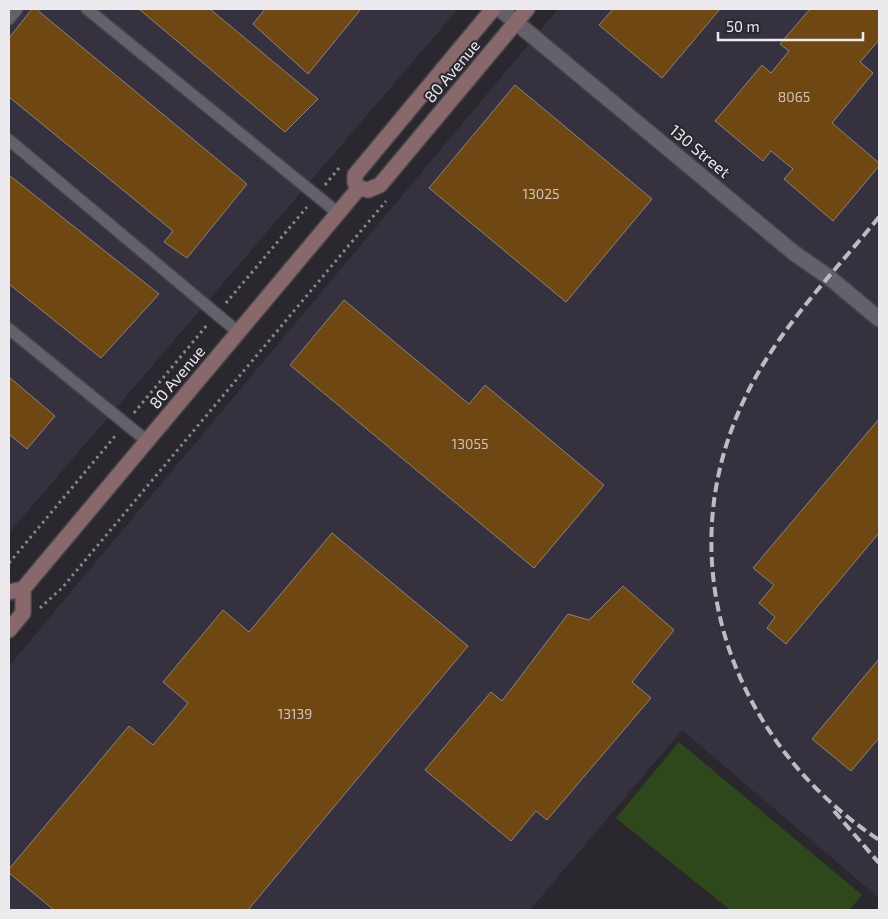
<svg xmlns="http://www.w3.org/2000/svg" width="888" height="919" font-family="'Exo 2',sans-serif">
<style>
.built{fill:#36313e}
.green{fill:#2e481c}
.building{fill:#6f4712;stroke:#8c847c}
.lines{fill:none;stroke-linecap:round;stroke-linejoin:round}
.lane-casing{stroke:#47444b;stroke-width:14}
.street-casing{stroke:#47444b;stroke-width:18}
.secondary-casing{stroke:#47444b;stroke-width:18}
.path{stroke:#8a888e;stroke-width:3;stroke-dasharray:2.5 4;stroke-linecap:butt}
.lane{stroke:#64616a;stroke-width:11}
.street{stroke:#64616a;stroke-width:15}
.secondary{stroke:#88686a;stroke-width:15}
.rail{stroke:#bebcc2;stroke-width:4;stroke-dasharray:10 5;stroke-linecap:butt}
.labels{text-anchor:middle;stroke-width:4;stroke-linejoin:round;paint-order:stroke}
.number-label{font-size:14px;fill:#cdc1b8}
.street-label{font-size:16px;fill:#eceaef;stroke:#2a272f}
</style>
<rect width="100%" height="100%" fill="#2a272f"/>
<path class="built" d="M9 9H458L9 533Z
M558 9H879V898L682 730 530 910H9V666Z"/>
<path class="green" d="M679 742 862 895 849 910H730L616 818Z"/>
<path class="building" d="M32 9H36L247 184 187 258 164 242 173 231 9 97V38Z
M139 9H210L318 99 285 132Z
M265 9H361L308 74 253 24Z
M613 9H720L662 78 599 25Z
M810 9H879V40L860 62 873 73 832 123 879 163V166L833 221 784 179 793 169 771 151 763 161 715 121 762 65 771 73 789 51 780 44Z
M515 85 652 199 566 302 429 188Z
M9 175 159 294 101 358 9 284Z
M344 300 469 404 485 385 604 485 534 568 290 365Z
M9 377 55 416 27 449 9 434Z
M879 419V533L786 644 767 628 775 617 759 603 774 585 753 568Z
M332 533 468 646 248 910H54L9 873V869L129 726 153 745 188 703 163 682 223 610 249 632Z
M623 586 674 630 632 682 651 698 547 820 536 811 511 841 425 770 491 692 502 701 568 614 589 620Z
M879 659V738L851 771 812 739Z"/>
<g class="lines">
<defs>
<path id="lane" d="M87 9 338 213
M9 19 17 9
M9 140 238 332
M9 329 147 441"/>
<path id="street" d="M500 9 794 253 830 278 879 319"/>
<path id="secondary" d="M359 188 368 190 380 185 527 9
M359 188 355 183V175L493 9
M9 592 23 589 359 188
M9 630 23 613V589"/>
</defs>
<use href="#lane" class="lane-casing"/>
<use href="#street" class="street-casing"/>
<use href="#secondary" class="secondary-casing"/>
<path class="path" d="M325 185 339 168
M226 303 307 207
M134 413 207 325
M9 563 116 435
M40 608 62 588 386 201"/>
<use href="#lane" class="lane"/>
<use href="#street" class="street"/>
<use href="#secondary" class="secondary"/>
<path class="rail" d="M879 217C831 276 775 332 743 402 667 565 734 744 879 840
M834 811 879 863"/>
</g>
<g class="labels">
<g class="number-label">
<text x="794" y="102">8065</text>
<text x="541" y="199">13025</text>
<text x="470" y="449">13055</text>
<text x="295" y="719">13139</text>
</g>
<g class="street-label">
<text transform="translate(452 71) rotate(-50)" y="6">80 Avenue</text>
<text transform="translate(700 151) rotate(40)" y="6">130 Street</text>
<text transform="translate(177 377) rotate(-50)" y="6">80 Avenue</text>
</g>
</g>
<rect width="888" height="919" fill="none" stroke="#eceaef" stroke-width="20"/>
<path d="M718 32v8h145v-8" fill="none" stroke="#eceaef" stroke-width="2.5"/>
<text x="726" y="32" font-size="15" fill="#eceaef" stroke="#2a272f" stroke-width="4" paint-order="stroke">50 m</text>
</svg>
